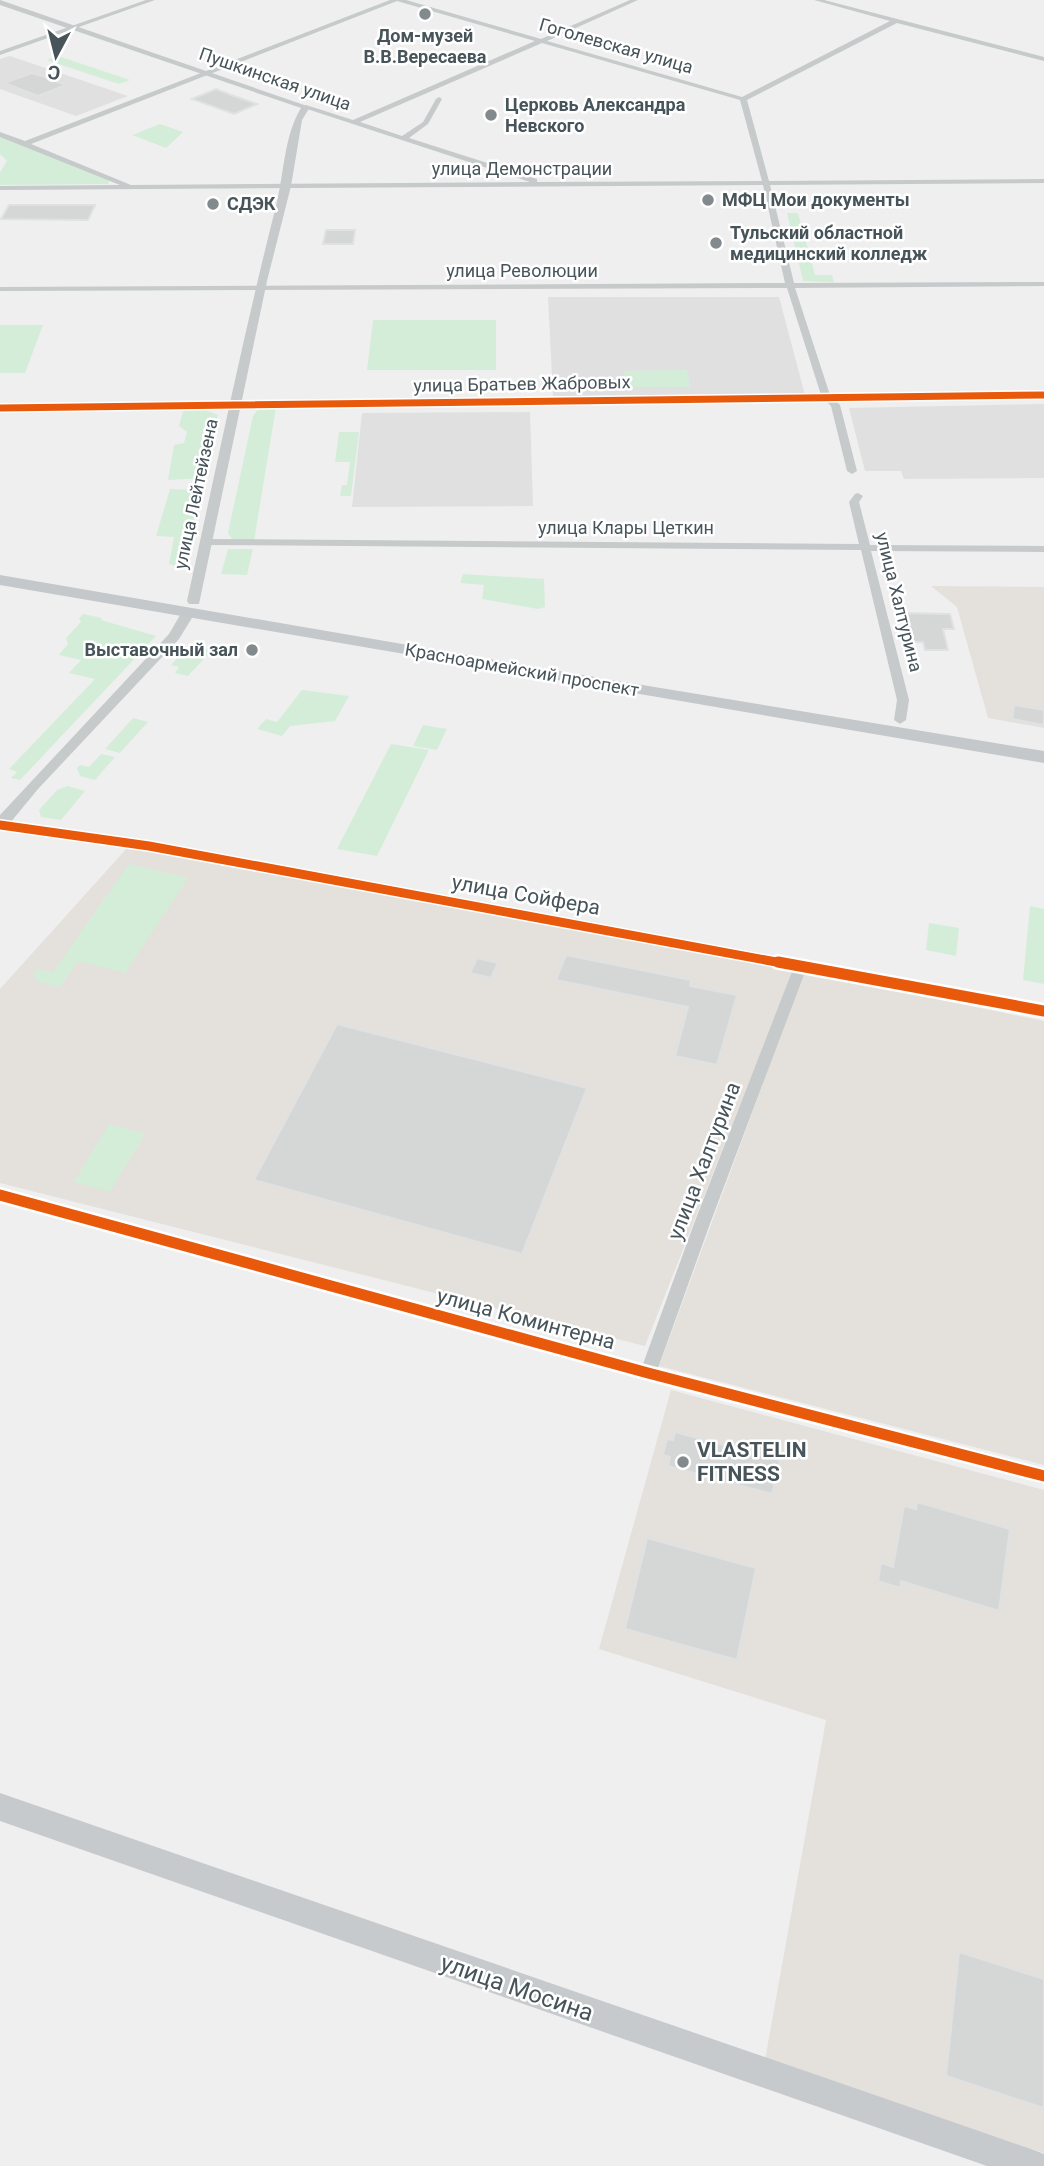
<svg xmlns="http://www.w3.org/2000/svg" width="1044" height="2166" font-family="Roboto,sans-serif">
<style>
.commercial{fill:#e4e0dc}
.education{fill:#e1e0e0}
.green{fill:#d4edd9}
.building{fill:#d5d7d7;stroke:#e0e1e2;stroke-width:2}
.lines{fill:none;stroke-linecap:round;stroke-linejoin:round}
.minor{fill:#c6cacb;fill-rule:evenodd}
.tertiary{fill:#c6cacb;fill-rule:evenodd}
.secondary{fill:#c7cacc;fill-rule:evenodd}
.primary{fill:#c4c8ca;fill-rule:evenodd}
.tram{stroke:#c2c4c6;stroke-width:2}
.cycleway-far2-casing{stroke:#fff;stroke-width:10}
.cycleway-far1-casing{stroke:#fff;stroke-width:12}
.cycleway-casing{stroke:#fff;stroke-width:16}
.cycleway-far2{stroke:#e8590c;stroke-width:7}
.cycleway-far1{stroke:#e8590c;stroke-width:9}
.cycleway{stroke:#e8590c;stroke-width:11}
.poi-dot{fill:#828a8e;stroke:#fff;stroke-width:2.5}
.labels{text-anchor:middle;stroke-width:5;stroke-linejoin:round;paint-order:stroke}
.far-poi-label{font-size:18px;font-weight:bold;fill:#47545a;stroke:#fff;text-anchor:start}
.far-street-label{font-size:18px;fill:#47545a;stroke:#fff}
.street-label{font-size:21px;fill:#47545a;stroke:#fff}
.poi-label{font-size:21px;font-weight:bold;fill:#47545a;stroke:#fff;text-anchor:start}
.near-street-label{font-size:24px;fill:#47545a;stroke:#fff}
</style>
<rect width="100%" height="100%" fill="#efefef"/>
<path class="commercial" d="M931 586 1044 587V728L988 718 957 607Z
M128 847 793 970 645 1346 0 1183V989Z
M804 972 1044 1021V1465L659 1366Z
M671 1390 1044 1490V2153L765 2060 826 1720 599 1649Z"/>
<path class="education" d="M10 56 128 96 76 116 0 89V59Z
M548 297H779L805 395 553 396Z
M1044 404V478L904 479 901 471H865L849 408Z
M530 412 533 506 352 507 362 413Z"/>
<path class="green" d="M58 56 130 80 119 84 47 60Z
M160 124 183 132 166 148 132 135Z
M0 137 110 180 108 184 0 185V172L7 161 0 154Z
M787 213H798L815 275H832L834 282 803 281Z
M373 320H496V370H367Z
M0 325H43L25 373H0Z
M687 370 690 387H626L624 371Z
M276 407 254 541 232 539 228 533 253 416 258 409Z
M205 410 218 415 204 478 168 480 174 445 184 443 187 432 179 426 183 411Z
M339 432H359L351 496H340L342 485H347L350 462H335Z
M170 489 200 490 183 568 169 564 174 537 156 536Z
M228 549H253L247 575 221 574Z
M463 574 544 579 545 607 538 609 482 599 484 585 460 583Z
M83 614 102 618 101 620 156 636 20 780 11 778 17 772 9 769 95 679 69 673 81 660 59 655 68 644 66 638 81 622 79 619Z
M190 644 212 650 188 676 175 673 179 667 171 665Z
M302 690 349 696 335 721 290 726 282 736 257 729 266 719 277 722Z
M133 718 148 722 120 753 105 749Z
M423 725 447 729 437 750 413 746Z
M391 744 429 750 377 856 337 849Z
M101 754 115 757 95 780 80 776 77 768 80 765 89 767Z
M68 786 85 791 61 820 41 817 39 810 57 790Z
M129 864 188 878 125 973 78 961 60 987 37 981 34 975 37 969 53 972Z
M1030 906 1044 909V984L1023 980Z
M929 923 959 928 956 956 926 950Z
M109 1124 145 1134 110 1192 74 1182Z"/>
<path class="building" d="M32 73 45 77 66 85 38 96 4 83Z
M216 89 231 95 257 104 234 114 192 99Z
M9 205H95L88 220 1 219Z
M326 230H355L353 244H323Z
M902 613 950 614 954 629H943L948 650H925L923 642H908Z
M1014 705 1044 710V725L1012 719Z
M566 955 691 980 690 986 737 995 717 1065 675 1056 688 1007 556 980Z
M477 958 498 963 491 978 470 973Z
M337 1024 587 1088 522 1254 254 1180Z
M675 1432 780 1460 772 1494 668 1466 670 1457 663 1455 667 1439 673 1440Z
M917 1502 1010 1529 999 1611 901 1581 900 1588 878 1581 881 1563 893 1567 904 1506 916 1509Z
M647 1538 756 1568 737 1660 625 1629Z
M959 1952 1044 1979V2108L946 2076Z"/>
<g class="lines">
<path class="minor" d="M146 0H155L0 55V51Z
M390 0H406L541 39 630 0H638L547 41 742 97 890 21 814 0H824L1044 57V61L897 23 747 100 769 181 1044 179V183L770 185 794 283 1044 282V286L795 288 830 395 1044 392V398L835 400 840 405 857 471 852 474 847 471 831 406 825 400 0 411V405L821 395 787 288 0 291V287L785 283 763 185 0 190V186L120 185 0 137V132L25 141ZM397 1 535 41 353 120 306 105 304 108 530 182 131 185 31 144ZM542 43 740 100 762 181 537 182V179L409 138 428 124 442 99 439 97 436 99 423 122 402 136 360 122Z
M858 493 863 496 859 502 870 545 1044 546V552L871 551 909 700 906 720 900 724 894 720 897 700 861 550 208 545 203 542 208 539 859 544 849 502 855 494Z
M0 821 149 842 1044 1006V1016L805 972 711 1221 658 1368 1044 1468V1484L648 1380 0 1201V1189L643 1364 695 1221 793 969 149 850 0 829Z"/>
<path class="tertiary" d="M0 0 310 107 302 120 291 186 267 281 199 604H189L187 601C216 469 243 336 276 206 284 175 284 135 301 108L0 5Z
M188 609 195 613 179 639 38 789 5 829 0 830V815L169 634 183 610Z"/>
<path class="secondary" d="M0 1793 1034 2150 1044 2154V2166H987L0 1821Z"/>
<path class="primary" d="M0 575 618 681 1044 751V763L0 585Z"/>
<path class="tram" d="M0 1199 1044 1483"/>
<defs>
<path id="cycleway-far2" d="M0 408 1044 395"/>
<path id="cycleway-far1" d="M0 825 149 846 787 964"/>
<path id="cycleway" d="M778 962 1044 1011
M0 1195 648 1373 1044 1476"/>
</defs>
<use href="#cycleway-far2" class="cycleway-far2-casing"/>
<use href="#cycleway-far1" class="cycleway-far1-casing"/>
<use href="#cycleway" class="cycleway-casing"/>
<use href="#cycleway-far2" class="cycleway-far2"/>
<use href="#cycleway-far1" class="cycleway-far1"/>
<use href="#cycleway" class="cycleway"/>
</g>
<g class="poi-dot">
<circle cx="425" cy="14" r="7"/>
<circle cx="491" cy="115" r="7"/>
<circle cx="708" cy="200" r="7"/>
<circle cx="213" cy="204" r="7"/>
<circle cx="716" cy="243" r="7"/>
<circle cx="252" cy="650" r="7"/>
<circle cx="683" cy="1462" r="7"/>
</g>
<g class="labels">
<g class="far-poi-label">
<text x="425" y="42" text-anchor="middle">Дом-музей<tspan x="425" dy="21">В.В.Вересаева</tspan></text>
<text x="505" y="111">Церковь Александра<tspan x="505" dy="21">Невского</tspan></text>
<text x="722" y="206">МФЦ Мои документы</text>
<text x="227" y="210">СДЭК</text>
<text x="730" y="239">Тульский областной<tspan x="730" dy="21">медицинский колледж</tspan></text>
<text x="238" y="656" text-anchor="end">Выставочный зал</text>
</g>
<g class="far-street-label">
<text transform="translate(616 46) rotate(16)" y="6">Гоголевская улица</text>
<text transform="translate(275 79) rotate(19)" y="6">Пушкинская улица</text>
<text x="522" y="175">улица Демонстрации</text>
<text x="522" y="277">улица Революции</text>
<text transform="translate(522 384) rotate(-1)" y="6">улица Братьев Жабровых</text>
<text transform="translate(196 494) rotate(-78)" y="6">улица Лейтейзена</text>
<text x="626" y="534">улица Клары Цеткин</text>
<text transform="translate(899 602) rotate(76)" y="6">улица Халтурина</text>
<text transform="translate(522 670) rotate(10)" y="6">Красноармейский проспект</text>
</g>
<g class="street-label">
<text transform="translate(526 895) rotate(10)" y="7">улица Сойфера</text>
<text transform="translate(704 1161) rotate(-69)" y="7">улица Халтурина</text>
<text transform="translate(526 1319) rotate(15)" y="7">улица Коминтерна</text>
</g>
<g class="poi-label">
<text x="697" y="1457">VLASTELIN<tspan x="697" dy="24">FITNESS</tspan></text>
</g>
<g class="near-street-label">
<text transform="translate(517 1988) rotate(19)" y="8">улица Мосина</text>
</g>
</g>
<g transform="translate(56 56) rotate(187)" stroke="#ffffff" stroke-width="5" paint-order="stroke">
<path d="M0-5L12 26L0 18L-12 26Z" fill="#47545a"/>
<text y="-10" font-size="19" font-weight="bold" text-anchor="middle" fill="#47545a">С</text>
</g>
</svg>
